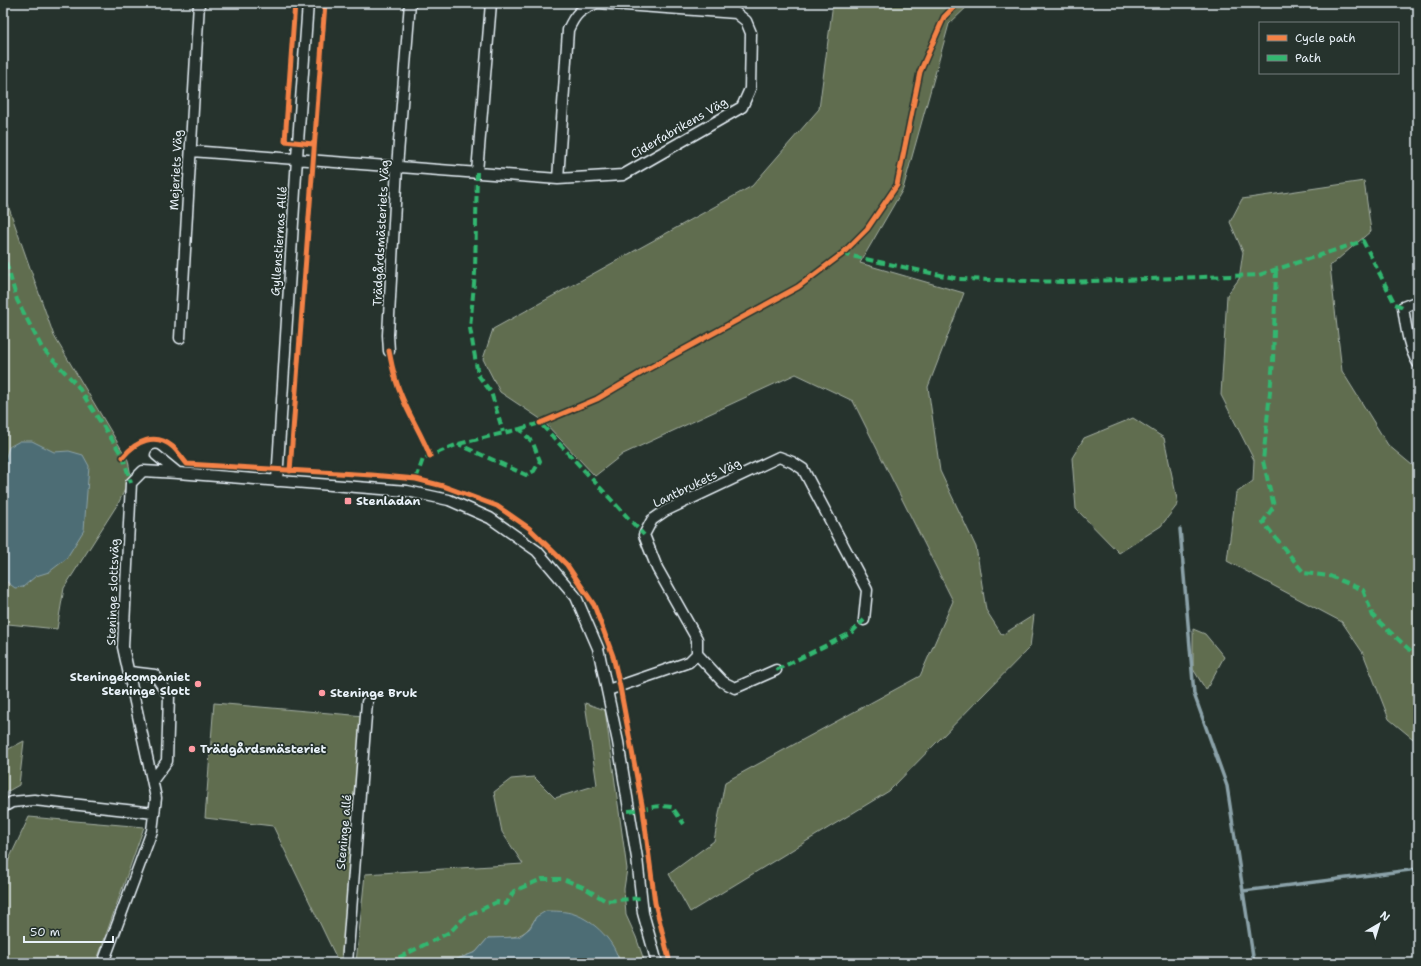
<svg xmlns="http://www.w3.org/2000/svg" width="1421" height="966" font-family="'Shantell Sans',sans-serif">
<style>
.green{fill:#616d4f;stroke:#a4afa4}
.water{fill:#4d6d74;stroke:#8ba2a9}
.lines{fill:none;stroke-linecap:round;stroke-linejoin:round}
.stream{stroke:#8ba2a9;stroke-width:3.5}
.minor-casing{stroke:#e8f1f8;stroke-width:13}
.minor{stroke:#26332d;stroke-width:10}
.quiet{stroke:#33b770;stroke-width:4;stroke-dasharray:8 4;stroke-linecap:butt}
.cycleway-casing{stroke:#26332d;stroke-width:8}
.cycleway{stroke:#f48246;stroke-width:5}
.poi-dot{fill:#ff9aa2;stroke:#26332d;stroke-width:1.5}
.labels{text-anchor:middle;stroke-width:3.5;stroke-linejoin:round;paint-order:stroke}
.street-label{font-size:12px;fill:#e8f1f8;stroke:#26332d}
.poi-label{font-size:12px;font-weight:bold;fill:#e8f1f8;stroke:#26332d;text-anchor:start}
</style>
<rect width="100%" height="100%" fill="#26332d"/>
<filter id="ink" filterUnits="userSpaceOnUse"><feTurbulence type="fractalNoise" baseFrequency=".025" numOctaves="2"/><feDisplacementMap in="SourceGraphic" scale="8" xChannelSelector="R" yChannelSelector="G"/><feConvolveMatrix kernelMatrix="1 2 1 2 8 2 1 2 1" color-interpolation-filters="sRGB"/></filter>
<g filter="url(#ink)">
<path class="green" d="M833 3H971L949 24 903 189 860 263 964 293 928 387 940 471 976 547 986 610 1002 635 1034 615 1030 647 889 791 690 912 669 874 714 841 725 782 920 676 953 601 853 401 796 374 623 454 595 476 542 420 500 392 483 359 493 329 752 186 819 109Z
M1364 181 1371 231 1330 266 1342 371 1388 445 1418 470V743L1389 719 1363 653 1342 622 1227 561 1236 493 1253 481 1254 460 1221 395 1227 295 1239 279 1243 252 1230 222 1242 199Z
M3 191 54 336 128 460 131 476 119 502 64 588 57 629 8 624 3 620Z
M1133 418 1164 438 1178 504 1161 526 1119 553 1076 509 1072 458 1084 438Z
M1193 629 1205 634 1224 657 1206 690 1193 669Z
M214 703 364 716 352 836 343 963H339L273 826 205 818Z
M585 703 605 710 627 869 624 889 626 915 636 937 645 963H619L618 956 536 917C524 941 512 937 488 938L476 952 447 963H356L365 874 523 864 502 832 494 792 511 779 534 777 555 798 597 785Z
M24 741 19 785 3 794V752Z
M29 817 144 827 96 963H3V872Z"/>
<path class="water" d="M20 441H32L54 452 69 451 83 455 89 466 84 530 66 559 49 572 36 576 23 587 15 588 3 579V499L6 493C0 479 4 462 9 447Z
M546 911C556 911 565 911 574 914 593 920 617 943 619 963H447L476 952 488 938 519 937 530 928 536 917Z"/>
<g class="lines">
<path class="stream" d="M1180 529 1194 694 1227 786 1254 963
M1243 891 1418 869"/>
<defs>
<path id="minor" d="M191 151 558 179 623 175 742 107 750 89 751 33 746 21 736 13 597 3C580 9 575 14 568 30L558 179
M477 172 491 3
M1418 301 1403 307C1406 326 1408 347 1418 363
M180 338 199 3
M389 351 388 335 397 167 410 3
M156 455 178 473 407 491 449 500 490 518 537 551 576 597 598 648 618 742 637 858 643 913 657 963
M277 481 298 142 308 3
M697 654 723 682 735 688 776 670
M130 672 155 675 169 696 167 761 153 780
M608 690 689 662 697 654V639L657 568 644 535 652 520 665 511 779 457 792 462 803 469 867 590 864 620
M3 807 12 802 34 800 154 813
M103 963 152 831 156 798 123 647 131 483 143 471 178 473
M347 963 367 702"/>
</defs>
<use href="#minor" class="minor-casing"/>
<use href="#minor" class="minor"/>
<path class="quiet" d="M477 172 475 273 470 328 478 375 491 392 503 432
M3 251 17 300 42 348 77 385 123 457 131 483
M842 254 959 279 1065 282 1259 275 1363 241 1395 304 1403 307
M1276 270 1273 362 1263 461 1274 506 1263 522 1304 573 1330 576 1363 590 1373 616 1413 653 1418 655
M520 429 540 423 644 535
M416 479 423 459 458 444 520 429 533 443 540 461 534 471 526 475 458 444
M776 670 851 633 864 620
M628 811C644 810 657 804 672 807L684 824
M388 963 450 932 465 917 497 902 506 904 514 891 542 879H563L583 887 606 901 641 898"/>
<defs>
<path id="cycleway" d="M295 3 285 141 313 144
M389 351C392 367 395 382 402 397 410 417 422 435 430 456
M540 423 597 399 646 370 798 287 842 254 867 229 897 185 920 72 944 17 958 3
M123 457C136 441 155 432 173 447 178 452 183 459 187 464L372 475 416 479 443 486 497 506 529 528 567 565 594 605 613 656 620 687 643 810 655 903 670 963
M290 471 325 3"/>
</defs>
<use href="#cycleway" class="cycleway-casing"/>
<use href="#cycleway" class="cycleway"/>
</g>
</g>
<g class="poi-dot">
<rect x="344" y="497" width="8" height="8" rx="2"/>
<circle cx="198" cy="684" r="4"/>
<circle cx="322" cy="693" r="4"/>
<circle cx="192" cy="749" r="4"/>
</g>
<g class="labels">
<g class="street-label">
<text transform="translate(679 128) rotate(-30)" y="4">Ciderfabrikens Väg</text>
<text transform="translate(176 170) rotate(-87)" y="4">Mejeriets Väg</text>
<text transform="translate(381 233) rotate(-87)" y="4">Trädgårdsmästeriets Väg</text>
<text transform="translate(279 241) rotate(-86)" y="4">Gyllenstiernas Allé</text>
<text transform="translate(697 483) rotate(-26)" y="4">Lantbrukets Väg</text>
<text transform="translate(113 592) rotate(-88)" y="4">Steninge slottsväg</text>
<text transform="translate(344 832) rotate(-85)" y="4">Steninge allé</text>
</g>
<g class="poi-label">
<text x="356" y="505">Stenladan</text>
<text x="190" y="681" text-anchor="end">Steningekompaniet<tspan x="190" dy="14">Steninge Slott</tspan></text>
<text x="330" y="697">Steninge Bruk</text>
<text x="200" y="753">Trädgårdsmästeriet</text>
</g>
</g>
<rect width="1421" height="966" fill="none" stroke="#26332d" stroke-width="16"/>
<rect x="8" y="8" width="1405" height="950" fill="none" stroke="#e8f1f8" stroke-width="1.5" filter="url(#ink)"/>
<rect x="1259" y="22" width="140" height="52" fill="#26332d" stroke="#747f7e"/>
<rect x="1267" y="35" width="20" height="6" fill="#f48246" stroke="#747f7e"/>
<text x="1295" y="42" font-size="12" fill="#e8f1f8">Cycle path</text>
<rect x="1267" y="55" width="20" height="6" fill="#33b770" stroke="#747f7e"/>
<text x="1295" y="62" font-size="12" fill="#e8f1f8">Path</text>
<g transform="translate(1379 924) rotate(38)" stroke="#26332d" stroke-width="3" paint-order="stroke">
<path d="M0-3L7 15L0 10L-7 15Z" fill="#e8f1f8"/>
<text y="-6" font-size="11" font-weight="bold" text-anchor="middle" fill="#e8f1f8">N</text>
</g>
<path d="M24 936v6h89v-6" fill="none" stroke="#e8f1f8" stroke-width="2"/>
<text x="30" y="936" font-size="12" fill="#e8f1f8" stroke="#26332d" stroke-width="3" paint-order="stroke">50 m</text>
</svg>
